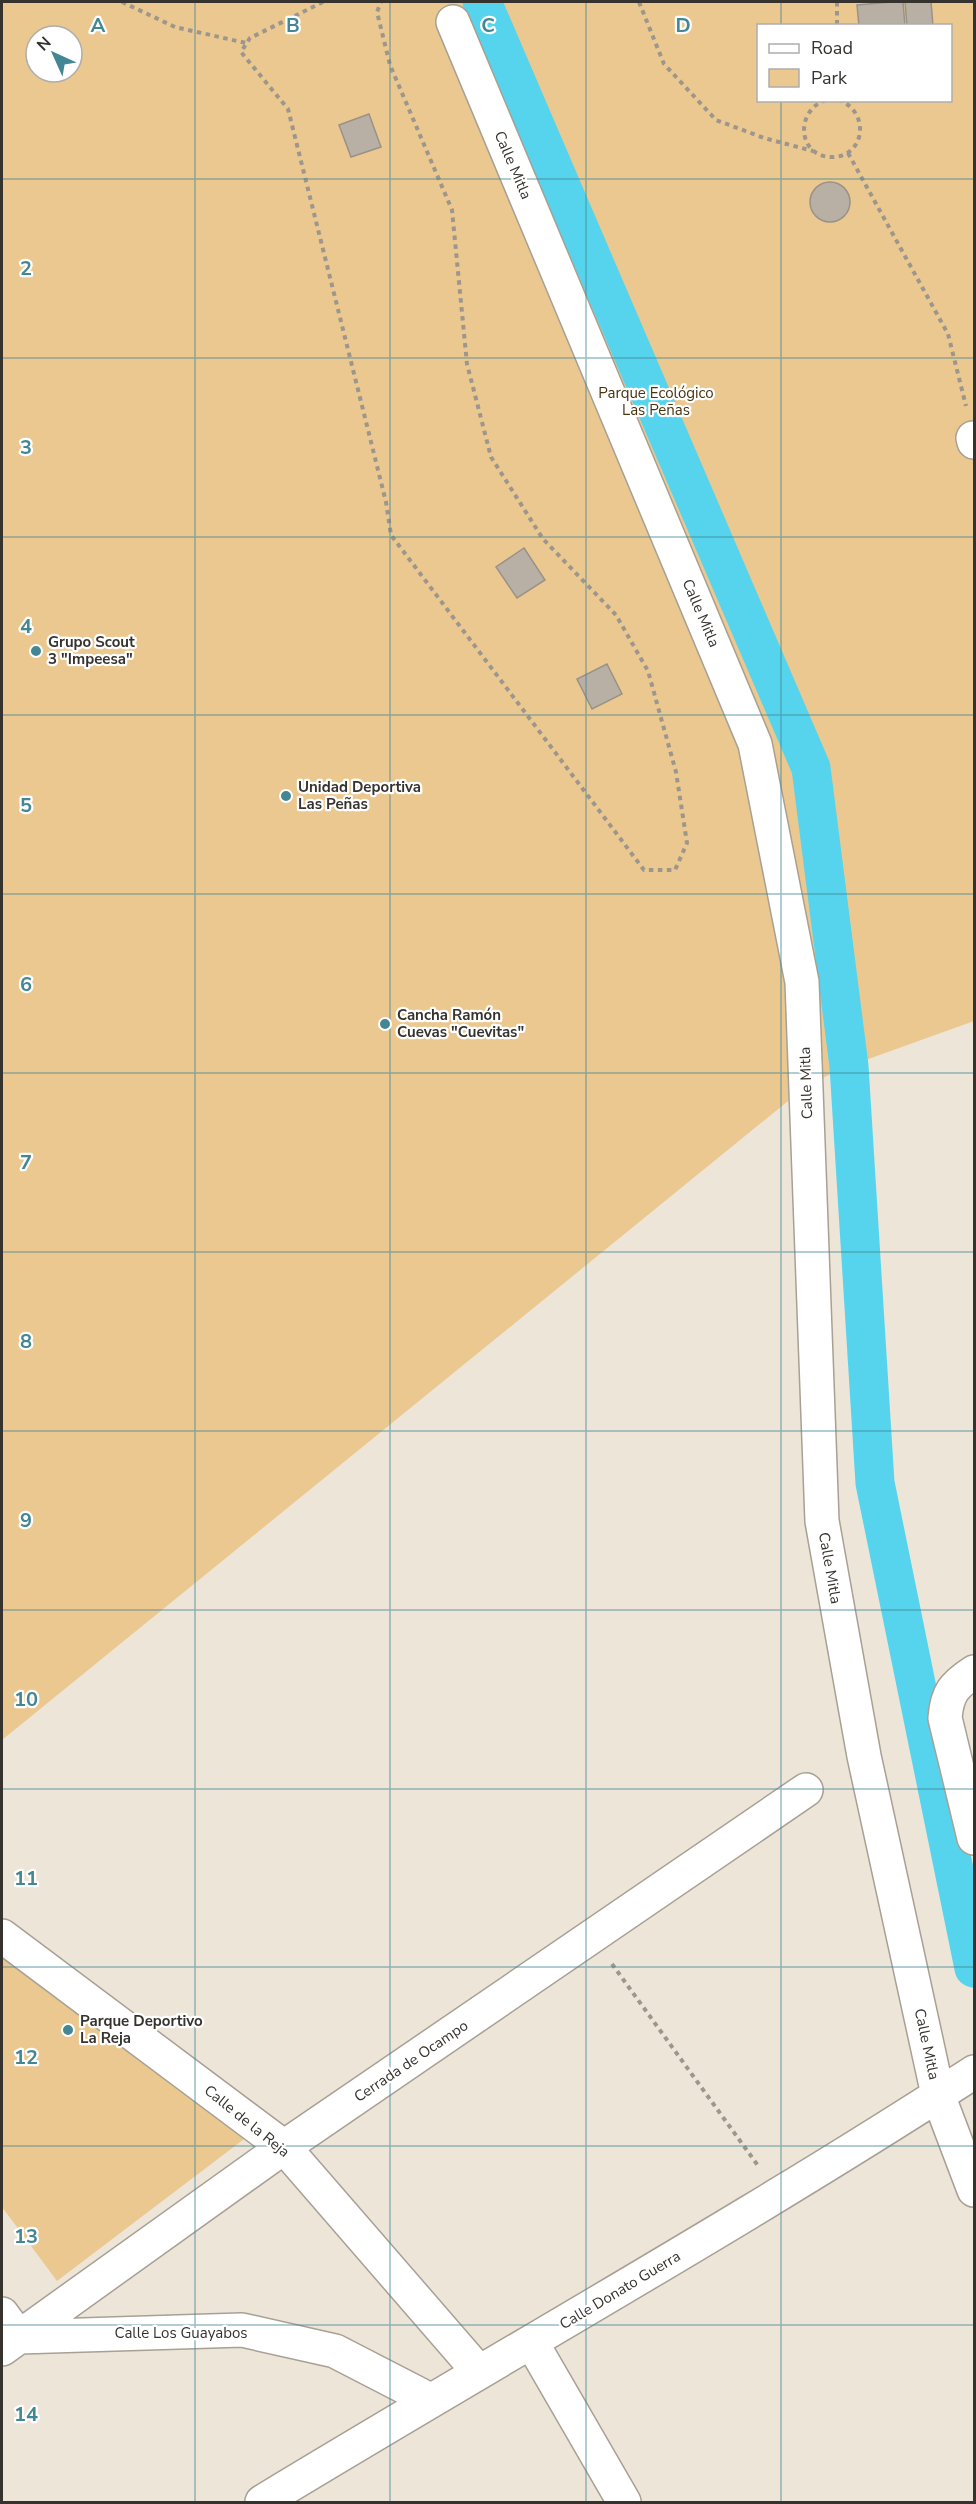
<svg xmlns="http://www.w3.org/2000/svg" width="976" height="2504" font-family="'Nunito Sans',sans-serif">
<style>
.green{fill:#ebc88f;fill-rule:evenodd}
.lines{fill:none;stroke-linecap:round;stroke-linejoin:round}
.canal{stroke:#56d4ed;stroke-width:39}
.building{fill:#b8b0a4;stroke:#9a9287;stroke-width:1.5}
.minor-casing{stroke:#a8a094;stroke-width:36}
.path{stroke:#9c968d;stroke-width:4;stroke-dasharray:4.5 4.5;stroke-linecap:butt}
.minor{stroke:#fff;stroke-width:33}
.grid{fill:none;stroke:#438795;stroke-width:1.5;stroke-opacity:0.55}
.poi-dot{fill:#438795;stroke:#fff;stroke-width:2}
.labels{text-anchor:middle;stroke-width:4.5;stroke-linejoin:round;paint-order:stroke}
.street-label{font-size:15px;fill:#36332f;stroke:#fff}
.park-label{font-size:15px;fill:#47330f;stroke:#fff}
.poi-label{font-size:15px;font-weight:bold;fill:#36332f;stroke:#fff;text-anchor:start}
.grid-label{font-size:20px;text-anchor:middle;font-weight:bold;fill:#438795;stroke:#fff;stroke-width:4.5;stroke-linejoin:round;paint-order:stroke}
</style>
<rect width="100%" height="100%" fill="#ede5d8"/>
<path class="green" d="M2 2H974V1021L849 1066 809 1084 2 1740ZM758 26H950V100H758ZM36 36H72V72H36Z
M2 1939 268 2121 57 2281 2 2207Z"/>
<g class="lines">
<path class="canal" d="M482 2 811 768 849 1066 875 1483 974 1968"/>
</g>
<path class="building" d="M892 2H903L905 26H859L857 5Z
M905 2H931L933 26H907Z
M369 114 381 147 351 157 339 125Z
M810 202a20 20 0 1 1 40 0a20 20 0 1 1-40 0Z
M524 548 545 580 517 598 496 567Z
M607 664 622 694 592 709 577 679Z"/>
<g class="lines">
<defs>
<path id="minor" d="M453 22 755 744 802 982 822 1521 864 1756 938 2095 974 2190
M973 438 974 442
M974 1672C954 1685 947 1693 945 1718L974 1838
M2 1936 284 2147 479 2372
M2 2314 19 2337
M19 2337 242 2330 335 2351 430 2400
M532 2343 624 2502
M2 2349 284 2147 806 1790
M262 2502C499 2358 741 2223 974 2072"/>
</defs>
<use href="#minor" class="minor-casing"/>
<path class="path" d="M122 2 175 27 246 43
M323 2 250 38 241 52 288 109 386 502 391 535 644 870H675L687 843 676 772 648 671 616 615 543 539 491 457 467 364 452 210 390 65 377 12 381 2
M639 2 664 64 716 120 764 138 813 151
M837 2V26
M826 100C795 110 797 156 831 157 865 158 871 112 839 100
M848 153 948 334 966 406
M612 1964 759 2167"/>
<use href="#minor" class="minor"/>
</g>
<path class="grid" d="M195 2V2502M390 2V2502M586 2V2502M781 2V26M781 100V2502M2 179H974M2 358H974M2 537H974M2 715H974M2 894H974M2 1073H974M2 1252H974M2 1431H974M2 1610H974M2 1789H974M2 1967H974M2 2146H974M2 2325H974"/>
<g class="poi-dot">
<circle cx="36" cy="651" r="6"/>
<circle cx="286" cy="796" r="6"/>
<circle cx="385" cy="1024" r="6"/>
<circle cx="68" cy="2030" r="6"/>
</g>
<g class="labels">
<g class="street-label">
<text transform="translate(513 165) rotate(67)" y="5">Calle Mitla</text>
<text transform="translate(701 613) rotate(67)" y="5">Calle Mitla</text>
<text transform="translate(806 1083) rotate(-92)" y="5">Calle Mitla</text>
<text transform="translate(830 1568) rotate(80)" y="5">Calle Mitla</text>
<text transform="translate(927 2044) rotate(78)" y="5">Calle Mitla</text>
<text transform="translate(411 2061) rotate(-34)" y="5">Cerrada de Ocampo</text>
<text transform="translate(247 2121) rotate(39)" y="5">Calle de la Reja</text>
<text transform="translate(620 2290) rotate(-31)" y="5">Calle Donato Guerra</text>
<text x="181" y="2338">Calle Los Guayabos</text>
</g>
<g class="park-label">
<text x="656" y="398">Parque Ecológico<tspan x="656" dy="17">Las Peñas</tspan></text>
</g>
<g class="poi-label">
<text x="48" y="647">Grupo Scout<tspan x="48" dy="17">3 "Impeesa"</tspan></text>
<text x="298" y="792">Unidad Deportiva<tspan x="298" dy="17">Las Peñas</tspan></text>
<text x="397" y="1020">Cancha Ramón<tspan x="397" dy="17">Cuevas "Cuevitas"</tspan></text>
<text x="80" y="2026">Parque Deportivo<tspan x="80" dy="17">La Reja</tspan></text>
</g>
</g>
<g class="grid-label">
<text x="98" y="32">A</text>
<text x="293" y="32">B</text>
<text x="488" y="32">C</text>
<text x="683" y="32">D</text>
<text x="26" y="275">2</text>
<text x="26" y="454">3</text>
<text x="26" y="633">4</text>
<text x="26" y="812">5</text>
<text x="26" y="991">6</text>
<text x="26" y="1169">7</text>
<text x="26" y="1348">8</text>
<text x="26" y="1527">9</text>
<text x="26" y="1706">10</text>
<text x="26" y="1885">11</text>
<text x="26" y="2064">12</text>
<text x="26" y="2243">13</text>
<text x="26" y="2421">14</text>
</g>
<rect width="976" height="2504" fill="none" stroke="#36332f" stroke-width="6"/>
<rect x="757" y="24" width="195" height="78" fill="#ffffff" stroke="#afadac" stroke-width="1.5"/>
<rect x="769" y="44" width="30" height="9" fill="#ffffff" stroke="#afadac" stroke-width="1.5"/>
<text x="811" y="54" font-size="18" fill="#36332f">Road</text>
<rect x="769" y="69" width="30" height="18" fill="#ebc88f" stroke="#afadac" stroke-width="1.5"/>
<text x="811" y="84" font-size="18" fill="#36332f">Park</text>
<g transform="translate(54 54) rotate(315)"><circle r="28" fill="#ffffff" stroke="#afadac" stroke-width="1.5"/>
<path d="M0-4.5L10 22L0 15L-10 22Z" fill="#438795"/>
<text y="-9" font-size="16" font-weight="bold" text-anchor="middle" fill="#36332f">N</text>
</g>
</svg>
